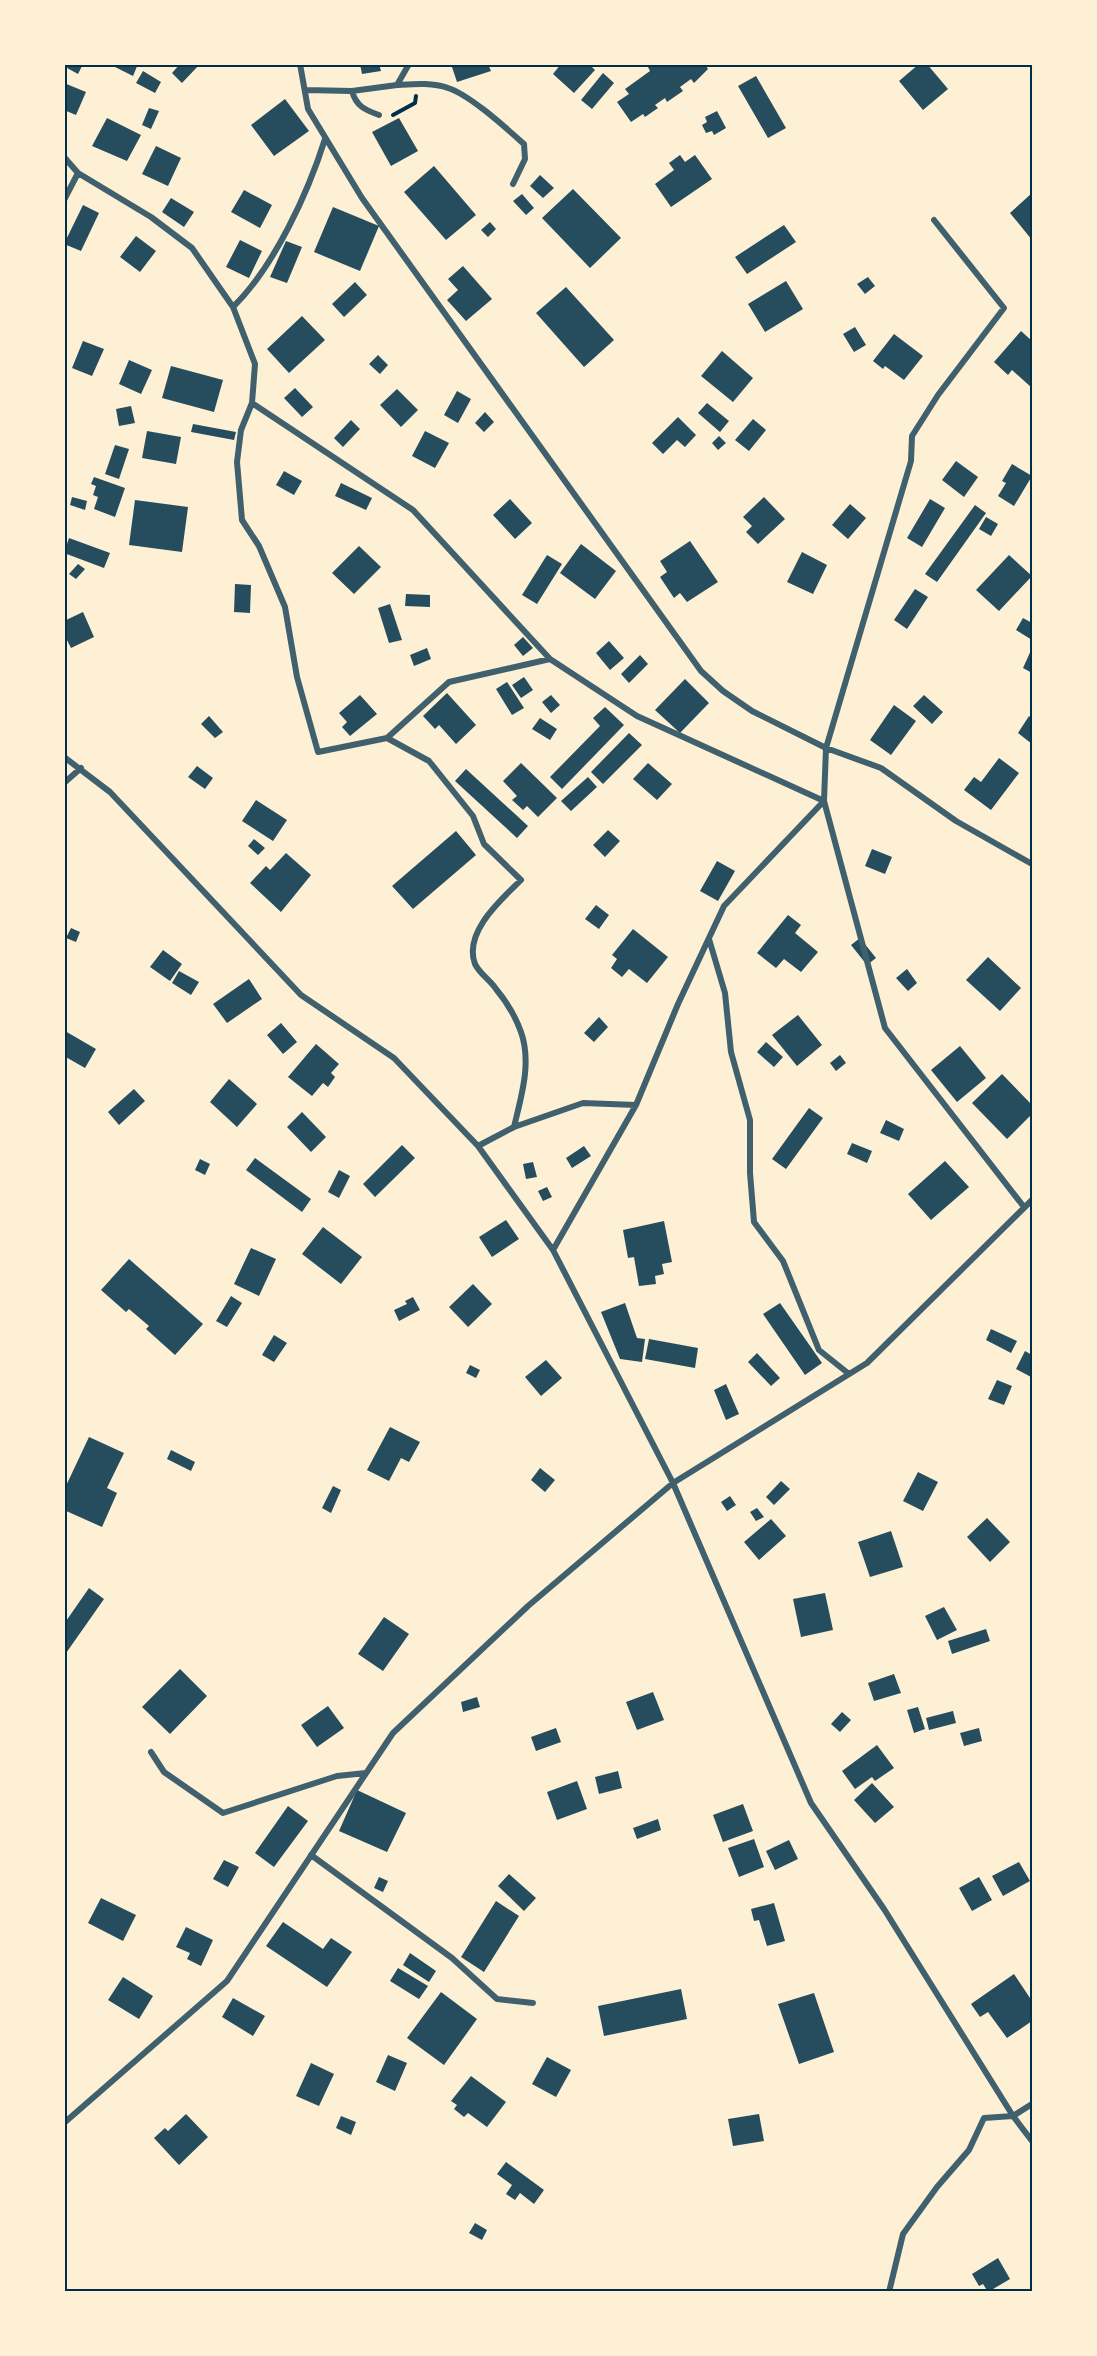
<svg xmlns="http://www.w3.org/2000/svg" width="1097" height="2356" font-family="'Asap Condensed',sans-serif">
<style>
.building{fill:#264d5e}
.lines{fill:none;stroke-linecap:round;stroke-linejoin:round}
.path{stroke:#003049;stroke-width:4}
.minor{stroke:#3f606c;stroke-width:6}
.neatline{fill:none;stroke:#003049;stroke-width:2}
</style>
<rect width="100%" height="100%" fill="#fdf0d5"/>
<path class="building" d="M69 64H83L78 74 67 68Z
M109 64H138L133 76Z
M180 64H200L182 83 172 73Z
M360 64H379L381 71 362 74Z
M451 64H488L491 71 457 82Z
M561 64H589L595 70 574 93 553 74Z
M651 64H705L708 69 694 83 691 79 680 87 683 91 667 102 665 98 655 105 658 108 645 117 643 114 631 122 617 102 629 94 625 89 650 71 648 67Z
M919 64H927L948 89 923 110 899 81Z
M143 71 161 82 155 93 136 83Z
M603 73 614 83 592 109 581 100Z
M756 76 786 128 768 138 738 86Z
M64 83 86 92 76 115 64 110Z
M285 99 309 131 274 156 251 125Z
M149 108 159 111 151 129 142 125Z
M717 111 726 128 714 135 712 131 706 133 702 125 707 122 705 117Z
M107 118 141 135 127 161 92 146Z
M399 118 418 151 391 166 372 132Z
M156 146 181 158 168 186 142 174Z
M680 155 685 162 695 155 712 179 671 207 655 184 674 170 669 163Z
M434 166 476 215 446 240 404 192Z
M540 175 554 188 543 198 530 186Z
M573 189 621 238 590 268 542 218Z
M244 190 272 205 260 228 231 212Z
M1032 193V240L1010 213Z
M522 194 534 208 526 215 513 201Z
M171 198 194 212 184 227 162 212Z
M83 205 99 213 81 251 64 244Z
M333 207 379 226 360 271 314 252Z
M490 222 496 229 488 237 481 230Z
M784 225 796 242 747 274 735 257Z
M136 236 156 251 140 272 120 257Z
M240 240 262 251 249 278 226 267Z
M286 241 302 247 287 283 270 277Z
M463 266 492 299 466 321 447 300 458 290 448 279Z
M868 277 875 286 865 294 857 284Z
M786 281 803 309 765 332 748 304Z
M355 282 367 295 344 317 332 304Z
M566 287 614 340 584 367 536 313Z
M302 316 325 340 289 373 267 349Z
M855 327 866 345 854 352 843 334Z
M1021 331 1032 341V388L1012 370 1008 375 994 362Z
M894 334 923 356 904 380 885 366 883 369 873 361Z
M83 341 104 349 92 376 72 368Z
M722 351 753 378 733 402 701 376Z
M378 355 388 365 380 374 369 364Z
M129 360 152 370 141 394 119 384Z
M171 366 223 380 214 412 162 398Z
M295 388 313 407 302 417 284 398Z
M397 389 418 410 401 427 380 405Z
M457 391 471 399 458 423 444 415Z
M707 403 729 421 720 432 698 413Z
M131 406 135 423 119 426 116 409Z
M485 412 494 422 484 432 475 423Z
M678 417 696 435 685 447 677 440 663 454 652 443Z
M753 419 766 430 749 451 735 440Z
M351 420 360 429 343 447 334 438Z
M193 424 236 432 234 440 191 432Z
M147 431 181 437 176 464 142 458Z
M425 431 449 443 435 468 412 456Z
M719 436 726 443 718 450 712 443Z
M115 445 129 449 119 479 105 474Z
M956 461 978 477 964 497 942 480Z
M1012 464 1032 476 1014 506 998 496 1006 483 1002 481Z
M284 471 302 481 294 495 276 485Z
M94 477 125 488 115 517 94 509 98 497 93 495 96 486 91 484Z
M341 483 372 498 366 510 335 496Z
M72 497 87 501 85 510 70 505Z
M764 497 785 519 758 544 746 532 752 526 743 517Z
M510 499 532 523 515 539 493 515Z
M930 499 945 508 922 547 907 538Z
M135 500 188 507 182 552 129 545Z
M850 504 866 518 848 539 832 525Z
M975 505 986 513 937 582 925 574Z
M986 517 998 524 991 536 979 529Z
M69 538 110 553 104 568 64 553Z
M690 541 718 582 687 602 680 593 674 598 660 577 667 572 660 561Z
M581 544 616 571 595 599 560 573Z
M359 546 381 567 354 594 332 573Z
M802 552 827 565 813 594 787 582Z
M547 555 562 564 537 604 522 595Z
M1009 555 1032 576 999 611 976 590Z
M78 564 85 569 76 579 69 574Z
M235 584 251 585 250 613 234 612Z
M915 589 928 597 907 629 894 620Z
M406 594 430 595V607L405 606Z
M390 604 402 640 389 643 378 608Z
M83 612 94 637 71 648 64 634V621Z
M1023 618 1032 623V640L1016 630Z
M523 637 533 648 523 656 514 645Z
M609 641 624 658 610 670 596 653Z
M427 648 431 659 414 666 410 655Z
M1032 648V673L1023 668Z
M640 655 648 664 629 683 621 674Z
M524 677 533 690 521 698 512 685Z
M685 679 709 703 680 733 655 710Z
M507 682 524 708 512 715 496 689Z
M447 693 476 725 456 744 439 725 435 729 423 716Z
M360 695 377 714 350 736 342 727 347 722 339 713Z
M551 695 560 705 551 713 542 702Z
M924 695 943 712 932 724 913 706Z
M894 705 916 721 891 755 870 740Z
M605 707 624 725 562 789 550 777 600 726 593 718Z
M209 716 223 732 215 738 201 724Z
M1029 716 1032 718V744L1018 733Z
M540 718 557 729 550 740 532 729Z
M629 733 642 745 603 784 591 772Z
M999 758 1019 773 991 810 964 790 974 777 981 782Z
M521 763 557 798 538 817 527 806 523 810 512 800 517 796 503 781Z
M648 763 672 784 657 800 633 779Z
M197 766 213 778 205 789 188 777Z
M466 769 528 826 517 838 455 781Z
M588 777 597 787 571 811 561 801Z
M256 800 287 820 273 841 242 821Z
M608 830 620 841 605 857 593 845Z
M456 831 476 855 413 909 392 886Z
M254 839 265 848 258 855 248 846Z
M872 849 892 857 885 874 865 866Z
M286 853 311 875 281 912 250 883 266 866 270 870Z
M717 861 735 871 718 901 700 891Z
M596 905 609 915 599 929 585 919Z
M788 915 801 925 795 933 818 952 801 972 784 959 776 968 757 953Z
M71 928 80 932 76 942 66 938Z
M633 929 668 957 647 983 629 969 622 977 611 968 617 959 612 955Z
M860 938 876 958 867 965 851 945Z
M163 950 182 964 170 981 150 967Z
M988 957 1021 988 1000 1011 966 980Z
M907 969 917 983 908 991 896 978Z
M179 971 199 982 191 995 172 983Z
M249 979 262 999 227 1023 213 1004Z
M798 1015 822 1045 797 1066 772 1035Z
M599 1017 608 1027 594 1042 584 1033Z
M281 1023 297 1042 283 1054 267 1035Z
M65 1031 96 1049 85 1068 64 1056Z
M766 1042 783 1057 774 1067 757 1052Z
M316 1044 339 1064 331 1073 335 1077 328 1087 323 1083 312 1096 288 1077Z
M960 1046 986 1078 957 1102 931 1070Z
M840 1055 846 1063 836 1071 830 1063Z
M1002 1074 1032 1105V1114L1007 1139 972 1103Z
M229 1079 257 1104 237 1127 210 1102Z
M134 1089 145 1101 119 1125 108 1112Z
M809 1108 823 1118 786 1169 772 1159Z
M302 1112 326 1137 311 1152 287 1127Z
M886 1120 904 1129 899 1141 880 1133Z
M852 1143 872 1151 867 1163 847 1154Z
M402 1145 415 1158 375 1197 363 1184Z
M584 1146 591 1156 572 1168 566 1158Z
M255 1158 311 1199 302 1212 246 1170Z
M200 1159 210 1164 205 1175 195 1170Z
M945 1161 969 1187 931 1220 908 1194Z
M533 1162 537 1177 526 1179 523 1164Z
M339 1170 350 1176 339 1198 328 1192Z
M547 1187 552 1197 543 1201 538 1191Z
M506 1220 519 1239 492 1257 479 1237Z
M664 1221 672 1262 662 1264 664 1274 655 1276 656 1284 639 1286 634 1257 628 1258 623 1230Z
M323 1227 362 1257 341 1284 302 1254Z
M251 1248 276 1259 259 1296 234 1284Z
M129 1259 203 1324 175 1355 146 1329 149 1326 129 1309 126 1312 101 1290Z
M473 1284 492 1304 468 1327 449 1307Z
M231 1296 242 1303 227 1327 216 1321Z
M413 1297 420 1310 399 1321 394 1310 407 1304 405 1301Z
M625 1303 637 1338 645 1339 642 1362 620 1359 601 1312Z
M780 1303 822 1363 805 1375 763 1314Z
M991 1329 1017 1341 1011 1353 986 1340Z
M274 1335 287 1343 274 1362 262 1355Z
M649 1339 698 1348 695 1368 645 1359Z
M1025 1351 1032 1355 1031 1377 1016 1369Z
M757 1353 780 1378 771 1386 748 1362Z
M546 1360 562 1378 541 1396 525 1377Z
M470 1365 480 1370 476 1378 466 1373Z
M997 1380 1012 1386 1004 1405 988 1399Z
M726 1384 739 1414 726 1420 714 1390Z
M390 1427 420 1442 409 1462 401 1458 389 1481 367 1470Z
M89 1437 124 1453 107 1488 117 1493 102 1527 64 1510V1490Z
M171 1450 195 1462 191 1471 167 1459Z
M540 1468 555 1480 545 1492 531 1480Z
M918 1472 938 1482 923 1511 903 1501Z
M781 1481 790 1489 774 1505 766 1497Z
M333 1486 341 1490 331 1513 322 1508Z
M730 1496 736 1505 727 1511 721 1502Z
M757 1508 764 1517 756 1521 750 1512Z
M987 1518 1010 1542 990 1562 967 1537Z
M771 1519 786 1536 759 1560 744 1542Z
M891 1531 903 1567 870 1577 858 1542Z
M89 1588 104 1599 64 1656V1624Z
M825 1593 833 1630 801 1637 793 1599Z
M944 1607 957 1630 937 1640 925 1616Z
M384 1617 409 1634 383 1671 358 1654Z
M986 1629 990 1641 952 1654 948 1641Z
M180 1669 207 1696 170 1734 142 1707Z
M894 1674 901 1693 874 1701 868 1683Z
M653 1692 664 1720 637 1730 626 1702Z
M477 1697 480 1707 463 1712 461 1702Z
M328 1706 344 1728 317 1747 301 1725Z
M918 1707 925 1729 914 1733 907 1710Z
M953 1711 956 1723 929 1730 926 1718Z
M842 1712 851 1720 840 1732 831 1724Z
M556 1728 561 1742 536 1751 531 1737Z
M979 1728 982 1741 964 1746 960 1733Z
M877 1745 894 1768 875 1781 872 1777 855 1789 842 1771Z
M618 1771 622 1788 599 1794 595 1777Z
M577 1781 587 1809 557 1820 547 1792Z
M872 1783 894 1807 875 1823 854 1800Z
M357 1790 406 1813 387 1852 339 1831Z
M743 1804 753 1831 723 1842 713 1815Z
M288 1806 308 1821 274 1867 255 1853Z
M658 1819 661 1830 637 1839 633 1828Z
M754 1839 764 1867 739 1877 728 1848Z
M789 1840 798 1859 775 1870 766 1851Z
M224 1860 239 1867 228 1887 213 1879Z
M1019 1862 1030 1881 1003 1896 992 1876Z
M509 1874 536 1898 524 1911 498 1886Z
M379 1877 388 1881 383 1892 374 1888Z
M979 1877 992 1900 972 1911 959 1888Z
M101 1898 136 1915 123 1941 88 1923Z
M496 1901 519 1916 484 1972 461 1957Z
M774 1903 785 1941 767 1946 759 1920 754 1921 751 1909Z
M283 1922 323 1949 331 1938 352 1952 327 1987 266 1946Z
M186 1927 213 1940 201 1966 187 1959 190 1953 176 1947Z
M410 1953 436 1971 429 1982 403 1965Z
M398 1968 428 1986 419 1999 390 1981Z
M1014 1974 1032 2001V2021L1007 2038 988 2012 980 2017 971 2004Z
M123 1977 153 1996 139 2019 108 2000Z
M681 1989 687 2019 604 2036 598 2006Z
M441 1992 477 2019 444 2065 407 2038Z
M814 1993 834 2052 799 2064 778 2004Z
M233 1998 265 2016 253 2036 222 2017Z
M388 2055 407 2063 395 2091 376 2082Z
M547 2057 571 2070 556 2097 532 2084Z
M311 2063 334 2074 319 2106 296 2096Z
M471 2076 506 2102 487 2127 468 2113 464 2117 454 2109 457 2105 451 2101Z
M186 2114 208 2137 179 2165 154 2138 165 2128 168 2131Z
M759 2114 764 2141 733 2146 728 2119Z
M341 2116 356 2122 351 2135 336 2128Z
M506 2162 544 2190 534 2204 520 2193 515 2200 506 2194 512 2185 497 2174Z
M475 2223 487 2230 482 2240 469 2233Z
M998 2258 1010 2279 988 2292 983 2284 979 2286 972 2274Z"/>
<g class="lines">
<path class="path" d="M393 115 415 103 416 96"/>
<path class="minor" d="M300 64 308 109 362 198 701 671 723 691 752 711 826 748 881 768 956 821 1032 864
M397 85C413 84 432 82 448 88 470 95 506 128 524 144L525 159 513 184
M305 90 352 91C356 106 365 110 379 115
M352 91 397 85 409 64
M64 157 78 173 151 217 192 248 233 307 255 364 252 403 241 430 237 462 242 520 259 546 285 607 297 677 318 752 387 738 449 682 550 659
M64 200 78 173
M934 220 1004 308 938 395 912 436 911 461 826 748 824 801 885 1028 1024 1207
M233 307C274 267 308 193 325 139
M252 403 413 510 550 659 637 716 824 801
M387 738 429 761 473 816 484 844 521 880C502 899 463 932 475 964 479 973 491 981 496 989 506 1001 516 1018 521 1032 532 1063 521 1097 514 1127
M64 757 110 792 301 995 394 1058 478 1146 553 1250 673 1483 811 1803 884 1909 1013 2116 1032 2141
M64 783 81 768
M709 939 725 993 731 1052 750 1120V1173L754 1222 783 1261 819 1350 849 1374
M478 1146 514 1127 583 1103 636 1105
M553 1250 636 1105 678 1004 724 906 824 801
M151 1752 164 1772 223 1813 337 1776 366 1773
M311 1855 452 1958 497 1999 533 2003
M64 2123 227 1981 393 1733 528 1606 673 1483 867 1363 1032 1200
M889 2292 903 2234 937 2187 969 2150 984 2118 1013 2116 1032 2104"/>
</g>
<rect width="1097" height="2356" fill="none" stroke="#fdf0d5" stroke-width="132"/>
<rect x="66" y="66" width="965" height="2224" class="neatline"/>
</svg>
